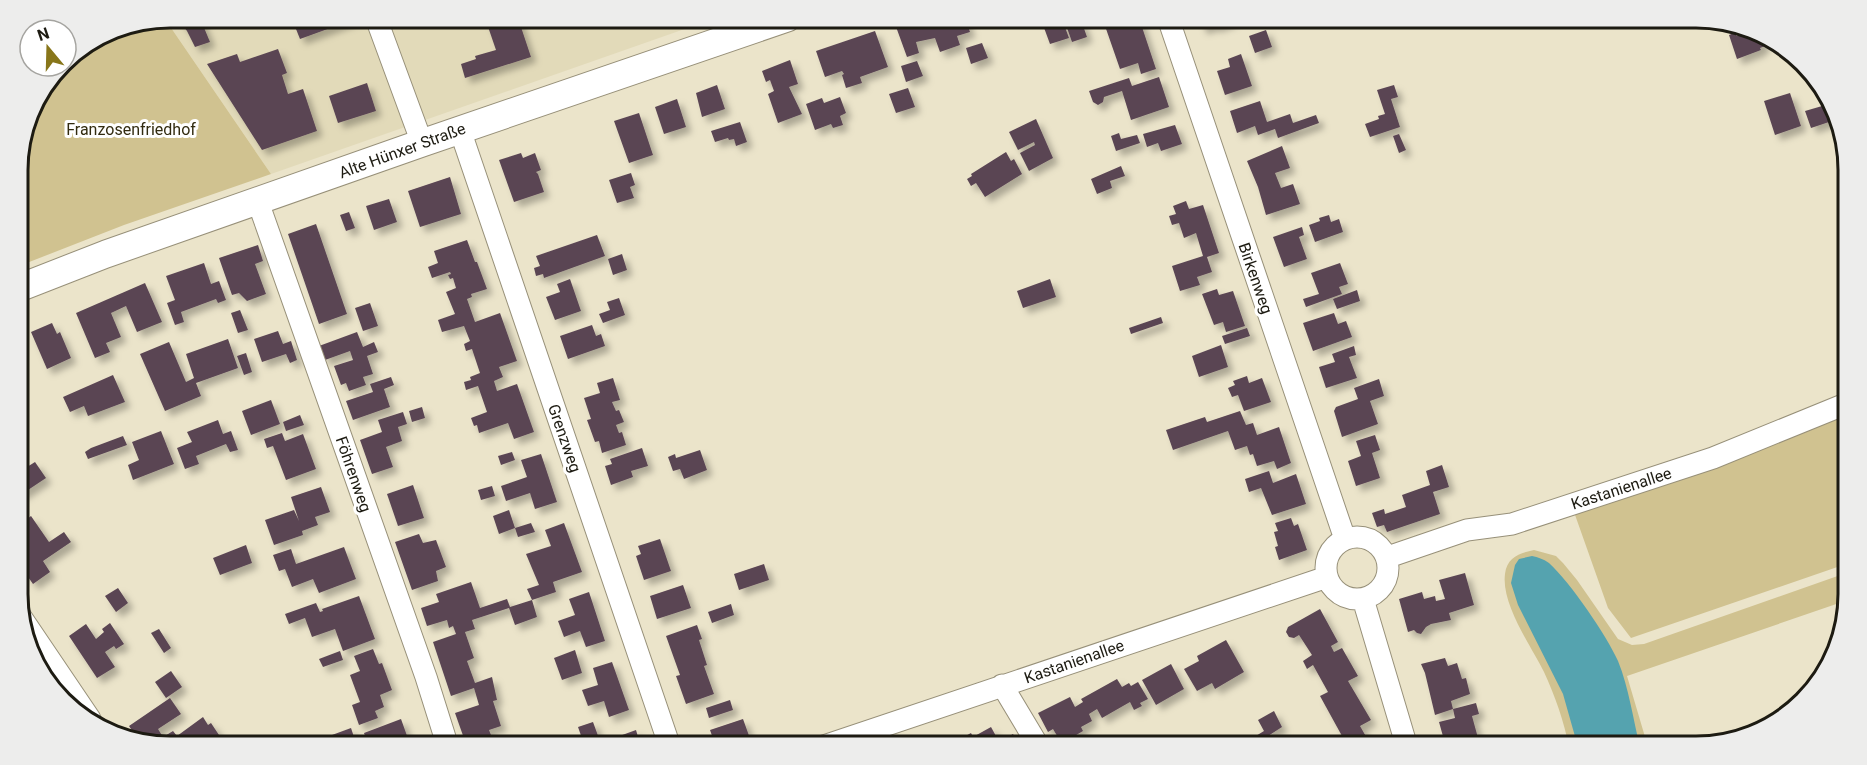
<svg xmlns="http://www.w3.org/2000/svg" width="1867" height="765" font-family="Roboto,sans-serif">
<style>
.built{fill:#e2dab9}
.green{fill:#d0c290}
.water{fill:#55a3af}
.building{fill:#5a4553;filter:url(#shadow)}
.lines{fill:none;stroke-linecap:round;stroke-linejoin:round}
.minor-casing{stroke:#979079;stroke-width:23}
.tertiary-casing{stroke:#979079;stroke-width:29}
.minor{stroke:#fff;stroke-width:21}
.tertiary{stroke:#fff;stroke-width:27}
.labels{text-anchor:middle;stroke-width:6;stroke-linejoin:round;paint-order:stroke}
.park-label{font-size:16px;fill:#322b10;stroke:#fff}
.street-label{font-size:16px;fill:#1d1b12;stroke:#fff}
.rim{fill:none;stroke:#1d1b12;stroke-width:3}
</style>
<defs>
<filter id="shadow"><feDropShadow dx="5.5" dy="5.5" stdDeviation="3" flood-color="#0004"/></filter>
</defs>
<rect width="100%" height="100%" fill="#ebe4ca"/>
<path class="built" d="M170 18H716L271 174 165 19Z"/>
<path class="green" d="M165 19 271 174 124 225 19 266 18 160 34 103 62 66H66V61L70 56 112 29Z
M1848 411 1849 563 1631 638 1608 608 1574 512Z
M1534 550 1556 556 1563 563 1577 580 1618 639 1632 645 1644 644 1849 572 1848 600 1627 676 1648 747H1569C1564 721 1555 696 1544 672 1531 646 1501 604 1505 574 1507 557 1520 553 1534 550Z"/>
<path class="water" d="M1532 556C1538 557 1543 559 1549 563 1570 582 1607 636 1618 661 1629 688 1633 719 1640 747H1578L1563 694 1518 605 1511 583 1515 565 1519 559Z"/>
<path class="building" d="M177 18H200L210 42 195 47 187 31Z
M310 18H358L300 39 294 24Z
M485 18H518L531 57 465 78 461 64 476 59 475 56 496 50Z
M912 18H965L970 32 957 36 960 45 940 52 935 38 916 42 919 53 907 57 895 24Z
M1120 18H1139L1156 69 1141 74 1138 63 1120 69 1104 23Z
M1198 18H1231L1232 21 1215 27 1214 25 1202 29Z
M1062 19 1069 38 1050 44 1043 25Z
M1081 20 1087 37 1072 42 1066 25Z
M1266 30 1272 47 1255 53 1249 36Z
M1755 30 1759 33 1765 46 1760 48 1761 50 1737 59 1729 35 1734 33 1737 36Z
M875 31 888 67 860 77 862 83 846 88 842 75 844 74 842 71 825 77 816 51Z
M982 43 988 58 971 64 966 48Z
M278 49 287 73 282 75 288 94 303 89 317 131 262 150 207 64 237 54 240 62Z
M1241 54 1252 86 1225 95 1217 71 1230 67 1228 59Z
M790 60 798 84 789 87 802 114 778 123 768 94 774 91 770 80 766 82 762 71Z
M917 61 923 76 906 82 901 66Z
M1159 77 1169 107 1131 120 1122 91 1104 97 1103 102 1098 105 1093 102 1089 91 1129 78 1132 86Z
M367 83 376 111 338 123 329 96Z
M717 85 725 109 702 117 696 93Z
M1394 85 1398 97 1391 99 1400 127 1370 137 1365 124 1379 119 1378 116 1385 114 1377 90Z
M908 88 915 107 896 113 889 94Z
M1790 93 1801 126 1775 135 1764 101Z
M840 97 846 113 840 116 843 125 833 128 831 124 815 130 806 104 822 98 824 103Z
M677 99 686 127 664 134 655 107Z
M1260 101 1267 122 1290 114 1293 123 1316 115 1319 123 1278 138 1275 129 1258 135 1255 126 1237 133 1230 111Z
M1829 104 1835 120 1811 128 1805 111Z
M639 113 653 155 629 163 614 121Z
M1036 119 1053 158 1029 171 1020 153 1035 145 1034 142 1018 150 1009 132Z
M740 122 747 142 736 146 734 139 729 140 728 138 715 142 711 131Z
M1175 125 1182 144 1161 151 1158 143 1147 147 1143 134Z
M1119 133 1121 139 1137 135 1140 143 1116 151 1111 136Z
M1399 134 1406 150 1399 153 1393 136Z
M1282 146 1290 168 1275 173 1281 188 1293 184 1300 204 1266 215 1258 187 1247 161Z
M1006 152 1011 161 1014 159 1022 174 985 197 976 183 971 186 967 179 972 176 971 174Z
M521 153 523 158 535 153 541 170 536 172 538 174 544 192 514 202 499 160Z
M1121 166 1125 176 1110 181 1112 188 1097 194 1091 179Z
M631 173 635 185 630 187 634 198 617 203 609 180Z
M450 177 461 214 420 227 408 191Z
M389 199 397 222 374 230 366 206Z
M1186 201 1189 209 1203 205 1219 253 1207 257 1212 272 1197 277 1200 285 1180 291 1172 266 1203 256 1196 233 1184 238 1179 223 1172 225 1169 216 1176 214 1173 206Z
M349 212 355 228 346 231 340 215Z
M1329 215 1331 222 1339 219 1343 232 1315 242 1309 225 1320 221 1319 218Z
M316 224 347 314 319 324 288 234Z
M1302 227 1304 235 1299 237 1307 259 1284 267 1273 237Z
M597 235 605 256 544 278 543 274 536 276 534 268 540 266 536 256Z
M467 240 475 262H477L487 289 471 294 472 297 467 299 475 322 500 313 517 361 499 367 503 377 494 381 497 391 517 384 534 432 514 439 508 423 479 433 477 425 474 426 471 418 487 412 478 386 466 390 464 382 471 380 470 377 480 373 472 349 466 351 464 344 470 341 464 326 442 332 438 320 455 314 446 292 456 288 453 278 450 279 448 275 451 274 450 272 432 278 428 267 438 263 434 251Z
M258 245 263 261 255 264 266 294 247 301 239 293 232 295 219 258Z
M622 254 627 270 613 275 608 259Z
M204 263 211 284 219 281 226 300 218 303 216 299 181 312 184 322 175 325 167 303 175 300 166 276Z
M1340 263 1348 284 1339 287 1342 294 1306 307 1303 299 1319 294 1311 273Z
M570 279 581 311 555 320 546 297 560 292 557 284Z
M1050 279 1056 297 1023 308 1017 291Z
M145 283 162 322 137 332 126 306 111 313 121 337 106 343 110 352 95 358 76 313Z
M1217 289 1219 295 1233 291 1245 326 1226 332 1223 322 1214 325 1202 294Z
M1357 290 1360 301 1337 309 1333 299Z
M619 298 625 315 603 323 599 314 610 310 607 302Z
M370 303 378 326 363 331 355 308Z
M240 310 248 330 238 333 231 313Z
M1334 313 1338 324 1346 321 1352 337 1313 351 1303 323Z
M1161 317 1163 323 1131 334 1129 328Z
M52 323 57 334 60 332 71 358 47 369 31 332Z
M592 325 596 336 601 334 605 346 568 359 560 336Z
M1247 328 1250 336 1225 344 1222 336Z
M278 331 283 344 291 341 297 360 290 363 286 354 262 362 254 339Z
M357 332 363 347 374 342 378 352 367 356 373 374 363 377 366 385 349 391 346 383 341 385 334 366 353 360 350 351 325 360 319 346Z
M228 339 238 368 196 383 201 396 165 411 140 354 169 342 186 382 194 378 186 354Z
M1221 345 1228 367 1199 377 1192 356Z
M1354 346 1356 355 1349 357 1357 378 1326 388 1319 367 1335 362 1332 354Z
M246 353 252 372 244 375 237 356Z
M113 375 125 402 88 416 84 406 70 412 63 397Z
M1247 376 1249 383 1262 378 1271 402 1244 411 1238 395 1232 397 1228 388 1235 385 1233 381Z
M391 377 394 385 384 389 390 407 353 420 346 401 373 392 370 384Z
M613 378 620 400 612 402 616 411 619 410 624 422 616 425 619 433 622 432 626 445 602 453 599 441 595 442 587 420 591 419 584 398 600 393 597 383Z
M1379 379 1384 396 1370 401 1378 424 1342 437 1334 411 1336 407 1358 399 1354 388Z
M271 400 280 424 251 435 242 411Z
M422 407 425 418 412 422 409 411Z
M1240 411 1246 425 1253 423 1257 435 1279 427 1291 463 1277 469 1274 461 1257 466 1253 454 1250 455 1247 446 1235 450 1228 431 1173 450 1166 430 1205 417 1207 422Z
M403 412 407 424 398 427 402 441 386 447 393 467 372 474 360 440 382 432 378 420Z
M300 415 304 425 286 431 283 422Z
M218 420 223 434 231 431 238 450 230 452 226 444 196 456 199 464 185 469 177 448 192 442 187 432Z
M161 431 174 464 133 480 128 465 139 460 132 442Z
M282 433 285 441 303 434 316 469 286 480 273 446 267 448 264 439Z
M1375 435 1380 450 1372 453 1380 478 1356 486 1348 461 1361 456 1356 441Z
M123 436 127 445 88 459 85 452 91 448Z
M642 448 648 466 631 471 633 477 611 485 605 466 612 464 610 459Z
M700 450 707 470 684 479 680 469 673 471 668 457 675 454 676 458Z
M512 452 515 460 501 465 498 456Z
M541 454 557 502 535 509 530 493 506 501 501 486 527 477 521 460Z
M35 462 46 478 19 496V472L21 475 29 470 27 467Z
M1442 465 1449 487 1433 492 1440 514 1387 532 1384 525 1377 527 1372 513 1384 509 1385 514 1406 507 1402 495 1430 485 1426 471Z
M1269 471 1273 483 1296 474 1306 504 1272 515 1261 488 1249 492 1245 479Z
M413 485 424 518 398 526 387 494Z
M492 486 495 496 481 500 478 490Z
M321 487 330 512 315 517 318 525 302 531 303 535 274 545 265 520 294 510 299 521 291 497Z
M509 510 515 528 531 523 535 532 518 537 515 528 499 534 493 516Z
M31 516 49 542 64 532 71 542 43 561 50 572 33 584 19 564V531L21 530 19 525Z
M1291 518 1294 526 1298 524 1307 550 1279 560 1275 547 1278 546 1274 532 1278 531 1275 523Z
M564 523 582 572 553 582 556 592 532 600 537 617 515 625 509 608 472 620 475 629 465 632 474 658 467 661 475 683 492 677 497 700 493 701 501 726 489 730 491 735 466 744 455 713 479 705 474 688 451 696 433 642 456 634 453 626 449 628 447 620 427 626 421 608 439 602 436 594 471 582 480 608 507 599 510 607 532 600 527 589 539 585 526 554 551 546 545 530Z
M419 534 423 543 436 540 446 567 436 571 438 581 412 590 395 542Z
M660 539 671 571 644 580 636 556 641 554 638 546Z
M246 545 252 563 220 575 213 558Z
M344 547 356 579 319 593 313 579 292 587 285 569 279 571 273 555 291 549 296 564Z
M764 564 769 580 739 590 734 574Z
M1465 573 1474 605 1449 613 1451 620 1431 624 1426 627 1421 634 1417 633 1414 630 1408 632 1399 599 1422 592 1424 599 1435 596 1436 601 1445 599 1439 580Z
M683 585 691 608 657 619 650 596Z
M118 588 128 603 116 612 105 596Z
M589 592 605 641 586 647 580 631 564 637 558 621 575 615 569 599Z
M359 596 375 639 343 651 335 629 312 637 305 618 289 624 285 614 316 603 320 612 323 611 322 609Z
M731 604 734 615 712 623 708 612Z
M1320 609 1338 642 1331 646 1334 652 1342 648 1358 676 1348 681 1371 720 1360 726 1372 747H1340L1349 742 1345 735 1342 736 1320 696 1328 692 1313 665 1307 669 1303 661 1312 655 1299 635 1294 638 1289 637 1286 632 1288 627Z
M110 623 124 644 116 649 114 646 105 652 115 667 97 678 69 636 86 624 96 639 104 632 102 629Z
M697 625 702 639 699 640 707 665 704 666 714 694 686 704 676 676 680 675 666 636Z
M159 629 171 648 164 653 151 633Z
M1226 640 1244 672 1215 689 1212 683 1197 691 1184 669 1199 661 1197 656Z
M373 649 379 664 382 663 392 690 380 695 384 707 375 711 378 718 359 725 352 705 360 702 350 675 360 671 354 656Z
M575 650 582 673 562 680 554 658Z
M340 651 343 660 323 667 319 659Z
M1445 658 1448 666 1457 663 1462 679 1466 678 1470 694 1451 701 1453 709 1435 715 1425 673 1421 664Z
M612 662 629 710 609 717 604 701 588 706 582 690 598 685 593 668Z
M1171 664 1184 689 1156 705 1142 680Z
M171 671 182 687 166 698 155 682Z
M1117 679 1122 687 1129 683 1131 686 1138 682 1148 699 1140 703 1142 706 1134 710 1130 702 1102 718 1097 709 1089 714 1092 721 1081 727 1083 731 1066 741 1064 737 1059 739 1053 729 1048 732 1038 713 1070 697 1075 707 1083 702 1081 699Z
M170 698 181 714 158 729 163 737 173 731 177 736 203 717 208 725 211 723 227 747H201L197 742 190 747H170L139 741 129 726Z
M730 700 733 710 709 718 706 708Z
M1476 703 1479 714 1472 716 1478 738 1446 747 1439 722 1455 718 1453 709Z
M1274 711 1282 727 1268 736 1275 747H1233L1240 743 1241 745 1264 731 1258 720Z
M401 719 411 747H363L368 745 364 733Z
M743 719 752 744 744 747H716L710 730Z
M593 722 597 733 602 747H585L578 727Z
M991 727 1002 747H945L971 733 973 737Z
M351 728 354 737 336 743 332 735Z
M636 730 641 747H616L614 738Z
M1013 734 1021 747H1009L1004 739Z"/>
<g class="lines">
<defs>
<path id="minor" d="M376 18 422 143
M1168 18 1345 539
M460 130 670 747
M258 202 426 677 448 747
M1326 568a31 31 0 1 1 62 0a31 31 0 1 1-62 0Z
M1388 557 1467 530 1512 524 1713 458 1848 403
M1363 599 1407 747
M19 614 90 719
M1002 685 1039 747
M821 747 1327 577"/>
<path id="tertiary" d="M19 288 106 254 422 143 787 18"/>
</defs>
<use href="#minor" class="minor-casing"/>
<use href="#tertiary" class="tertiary-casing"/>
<use href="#minor" class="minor"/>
<use href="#tertiary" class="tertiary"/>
</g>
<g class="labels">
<g class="park-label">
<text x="131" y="135">Franzosenfriedhof</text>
</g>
<g class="street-label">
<text transform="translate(402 150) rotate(-20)" y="6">Alte Hünxer Straße</text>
<text transform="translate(1256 278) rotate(71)" y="6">Birkenweg</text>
<text transform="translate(565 438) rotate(71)" y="6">Grenzweg</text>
<text transform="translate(354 474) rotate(71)" y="6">Föhrenweg</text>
<text transform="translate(1621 488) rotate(-18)" y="6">Kastanienallee</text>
<text transform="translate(1074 661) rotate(-19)" y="6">Kastanienallee</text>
</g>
</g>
<path d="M0 0H1867V765H0ZM170 28H1696A142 142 0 0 1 1838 170V594A142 142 0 0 1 1696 736H170A142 142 0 0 1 28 594V170A142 142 0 0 1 170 28Z" fill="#ededec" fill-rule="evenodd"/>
<path class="rim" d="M170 28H1696A142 142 0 0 1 1838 170V594A142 142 0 0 1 1696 736H170A142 142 0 0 1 28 594V170A142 142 0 0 1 170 28Z"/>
<g transform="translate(48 48) rotate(341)"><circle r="28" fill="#ffffff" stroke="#a5a4a0" stroke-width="1.5"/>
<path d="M0-4.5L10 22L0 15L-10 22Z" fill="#88761a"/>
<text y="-9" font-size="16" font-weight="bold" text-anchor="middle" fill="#1d1b12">N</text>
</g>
</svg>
